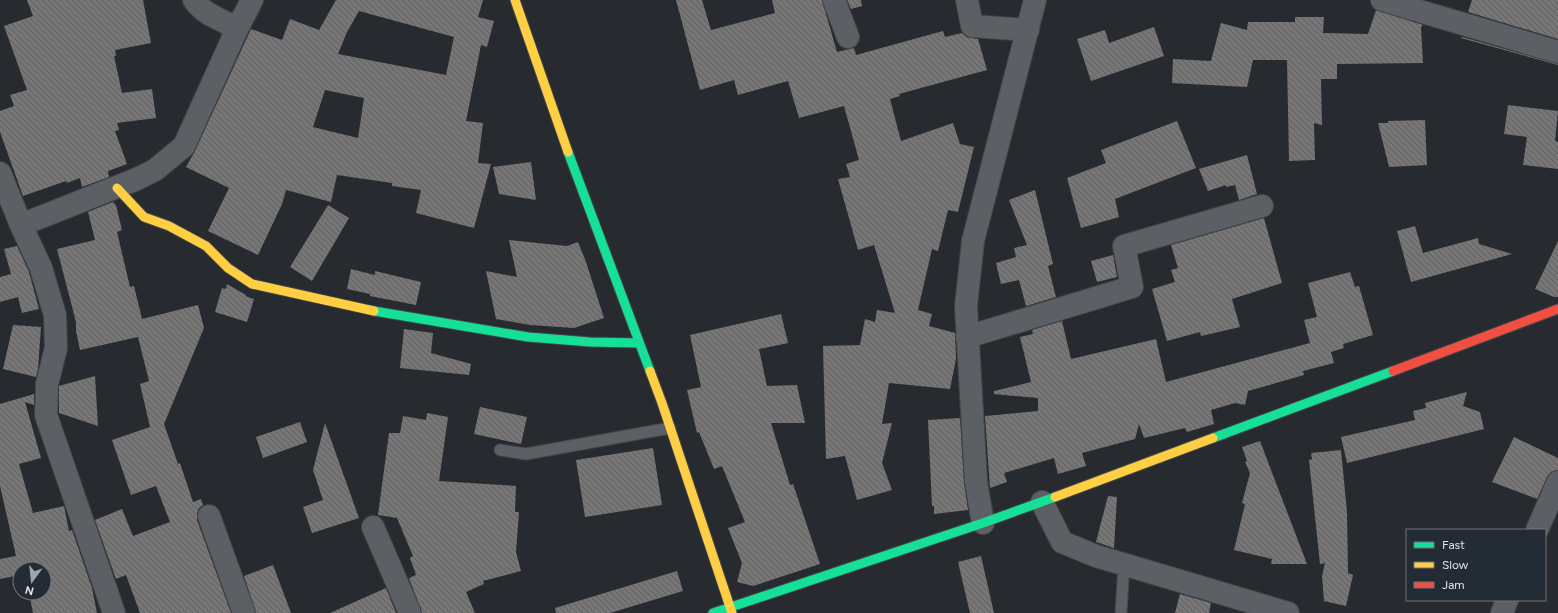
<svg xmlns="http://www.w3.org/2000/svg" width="1558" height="613" font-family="Figtree,sans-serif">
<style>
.building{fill:url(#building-back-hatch);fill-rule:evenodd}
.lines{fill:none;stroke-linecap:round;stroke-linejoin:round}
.lane-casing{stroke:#42464a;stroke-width:13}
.street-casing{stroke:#42464a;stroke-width:24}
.fast-casing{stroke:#42464a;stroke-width:11}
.slow-casing{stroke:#42464a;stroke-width:11}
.jam-casing{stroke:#42464a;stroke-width:11}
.lane{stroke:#5c6064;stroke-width:11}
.street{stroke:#5c6064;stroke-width:22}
.fast{stroke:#16e098;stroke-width:9}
.slow{stroke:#ffcf43;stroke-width:9}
.jam{stroke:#f24e42;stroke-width:9}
</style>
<defs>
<pattern id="building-back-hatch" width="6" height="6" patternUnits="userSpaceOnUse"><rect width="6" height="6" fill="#777576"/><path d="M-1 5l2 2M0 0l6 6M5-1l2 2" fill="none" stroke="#605f60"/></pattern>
</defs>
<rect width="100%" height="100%" fill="#272b30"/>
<path class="building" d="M27 0H143L151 43 115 50 116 56H114L122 93 152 89 156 118 117 123 119 130 115 131 127 164 108 171 109 177 82 187 80 178 67 183 66 181 23 196 0 132V111L14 106 10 95 27 90 4 26 33 16Z
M336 0H483L478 17 494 21 487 47 481 45 466 121 483 123 478 163 491 164 474 228 416 213 421 190 392 186V183L337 175 331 202 286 190 282 204 258 255 208 231 229 188 186 167 195 151 251 29 282 40 290 19 319 30ZM359 11 454 37 446 75 338 54 347 32ZM325 90 364 98 358 138 313 127Z
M676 0H702L711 30 775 13 772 0H822L837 52 854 48 856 55 943 31 945 37 962 33 966 37 978 39 987 70 899 94 900 96 890 99 901 141 953 123 960 144 974 147 958 212 948 210 938 251 932 249 918 310 932 314 929 326 955 333 956 359 950 389 889 383 882 424 892 423 882 463 892 490 857 500 845 456 826 459 823 346 860 345 865 319 875 322 877 310 895 313 874 245 858 250 838 179 850 177 846 164 859 160 844 106 799 118 788 81 738 95 734 80 700 90Z
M847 0H861L862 6 851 9Z
M1472 0H1558V39L1468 12Z
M1376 10 1423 25 1421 27 1423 63 1337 64V79H1321L1322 125 1314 123 1315 160 1289 161 1287 60H1253L1247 87 1172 83 1173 59 1211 61 1221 23 1247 30 1248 22H1295V17H1324L1323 33 1368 34Z
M1154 27 1164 56 1091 81 1077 39 1105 30 1109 43Z
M1462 37 1558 64V65L1461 38Z
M1508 105 1558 111 1555 141 1558 142V169L1523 165 1527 137 1504 134Z
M1425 120 1427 165 1389 167 1378 123H1388V121Z
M1177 121 1196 168 1115 199 1119 217 1081 228 1067 178 1106 163 1101 150Z
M1247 155 1257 194 1239 200 1235 185 1226 187V185L1208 191 1199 169Z
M531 162 536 200 499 194 493 167Z
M1035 190 1053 264 1048 266 1056 297 1026 306 1019 280 1001 284 996 263 1016 257 1014 248 1027 245 1009 200Z
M113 202 116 205 122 230 117 232 130 287 134 286 142 319 198 305 204 328 164 424 178 464 180 463 193 502 201 499 203 505 199 508 197 513V520L231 613H140L126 575 116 579 95 520 122 509 133 536 170 522 156 486 131 495 112 440 150 427 140 384 149 381 138 337 80 350 76 331V322L57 249 95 240 88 212Z
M328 205 349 218 312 281 290 267Z
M1264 218 1282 283 1232 299 1240 327 1201 336 1200 332 1167 341 1152 289 1175 282 1171 270 1178 268 1171 245Z
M1415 226 1423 253 1478 238 1479 244 1512 254 1411 282 1397 231Z
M509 240 567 246 578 242 586 262 604 318 574 328 530 325 496 319 486 271 517 277Z
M1558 241V297H1554L1535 289Z
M17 246 29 272 39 309 22 313 18 297 0 302V277L11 274 4 249Z
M1113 255 1117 277 1097 282 1091 261Z
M351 269 375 275V271L421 282 416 305 370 296V294L347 289Z
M1350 272 1355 287 1359 286 1373 335 1343 344 1344 348 1331 352 1334 363 1303 371 1304 375 1248 391 1245 405 1235 403 1211 410 1214 424 1187 432 1185 428 1144 438 1139 424 1135 439 1082 453 1086 466 1058 474 1054 458 1004 473 1007 482 990 488 985 416 1038 411V398L994 394V391L1031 382 1020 337 1033 334 1032 330 1062 321 1071 359 1156 339 1166 382 1310 343 1304 320 1317 317 1308 283Z
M227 284 246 295 245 296 254 299 247 322 215 312 222 288 226 289Z
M781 314 788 343 759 349 767 386 797 385 805 423H771L790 485 793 484 820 564 753 586 737 582 742 563 728 528 745 522 722 466 714 469 699 432 697 433 687 390 701 387 690 335Z
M13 325 41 327 38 369 36 377 3 369Z
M404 329 433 333 431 353 471 364 469 375 400 368Z
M95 376 98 426 59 413V386Z
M1467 392 1463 406 1480 412 1484 429 1347 463 1341 437 1415 420 1413 411 1426 408 1425 403Z
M34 394V405L25 402 41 458 19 464 33 513 64 506 69 531 72 530 92 588 97 613H33L29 593H44V569H20V575L0 579V559L16 556 0 486V404Z
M480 407 527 417 521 444 474 434Z
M427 413 448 417 439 481 516 486 515 512H519L516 552 521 571 483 581 484 584 466 592 475 613H422L409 578 416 575 410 558 413 556 397 518 378 515 389 433H400L403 416 426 420Z
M960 418 964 483 968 510 934 514V506H932L928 420Z
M300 422 307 442 263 458 256 437Z
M325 423 359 518 312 533 303 507 323 500 313 470Z
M1514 437 1558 458V470L1551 472 1547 477 1537 499 1492 482Z
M1260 441 1307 564H1271L1272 559 1234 550 1245 504 1242 503 1250 473 1245 462 1247 461 1242 447Z
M653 448 662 505 585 517 576 460Z
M1341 450 1347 512 1348 573 1353 575 1346 606 1324 601 1322 576 1325 563 1320 564 1309 460 1312 459 1311 453Z
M1108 496 1117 497 1114 548 1096 542Z
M981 556 994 613H970L958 562Z
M273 565 291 613H256L244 576Z
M677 571 683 591 610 613H556L555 608Z
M386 588 396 613H330Z
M1180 594 1211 603 1209 613H1175Z"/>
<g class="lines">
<defs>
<path id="lane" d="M500 450 526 454 670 428
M1121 613 1124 564"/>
<path id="street" d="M194 0C205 16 222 19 237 29
M834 0 848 37
M967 0 972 26 1028 30
M1382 0 1558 52
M0 173 21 225 137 179 155 170 184 146 237 29 252 0
M21 225 41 268 55 315 56 348 47 384 46 415 114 613
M967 337 1132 287 1124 246 1262 206
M1042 502 1062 542 1096 556 1288 613
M209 516 244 613
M983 523 976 482 966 306 973 241 1035 0
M373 527 410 613
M1537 530 1558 482
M1502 613 1507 600"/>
<path id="fast" d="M568 152 650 371
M374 311 528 337 590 342 639 343
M1213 438 1393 371
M713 613 983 523 1055 497"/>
<path id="slow" d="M515 0 568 152
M117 188 144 217 169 226 206 246 228 268 252 284 374 311
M650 371 662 403 732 613
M1055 497 1213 438"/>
<path id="jam" d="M1393 371 1558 309"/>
</defs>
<use href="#lane" class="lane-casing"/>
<use href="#street" class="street-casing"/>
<use href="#fast" class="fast-casing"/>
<use href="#slow" class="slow-casing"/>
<use href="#jam" class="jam-casing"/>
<use href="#lane" class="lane"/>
<use href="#street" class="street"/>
<use href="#fast" class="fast"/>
<use href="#slow" class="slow"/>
<use href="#jam" class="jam"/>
</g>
<rect x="1406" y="529" width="140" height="72" fill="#232b34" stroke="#6f757d"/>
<rect x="1414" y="542" width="20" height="6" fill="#16e098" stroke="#6f757d"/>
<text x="1442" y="549" font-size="12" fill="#e0e5eb">Fast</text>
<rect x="1414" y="562" width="20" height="6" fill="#ffcf43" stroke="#6f757d"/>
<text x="1442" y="569" font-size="12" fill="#e0e5eb">Slow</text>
<rect x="1414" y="582" width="20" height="6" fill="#f24e42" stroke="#6f757d"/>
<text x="1442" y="589" font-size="12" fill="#e0e5eb">Jam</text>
<g transform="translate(32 581) rotate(195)"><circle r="19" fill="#232b34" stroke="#6f757d"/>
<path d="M0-3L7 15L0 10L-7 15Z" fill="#9fa4aa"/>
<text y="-6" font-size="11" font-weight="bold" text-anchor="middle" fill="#e0e5eb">N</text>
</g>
</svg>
